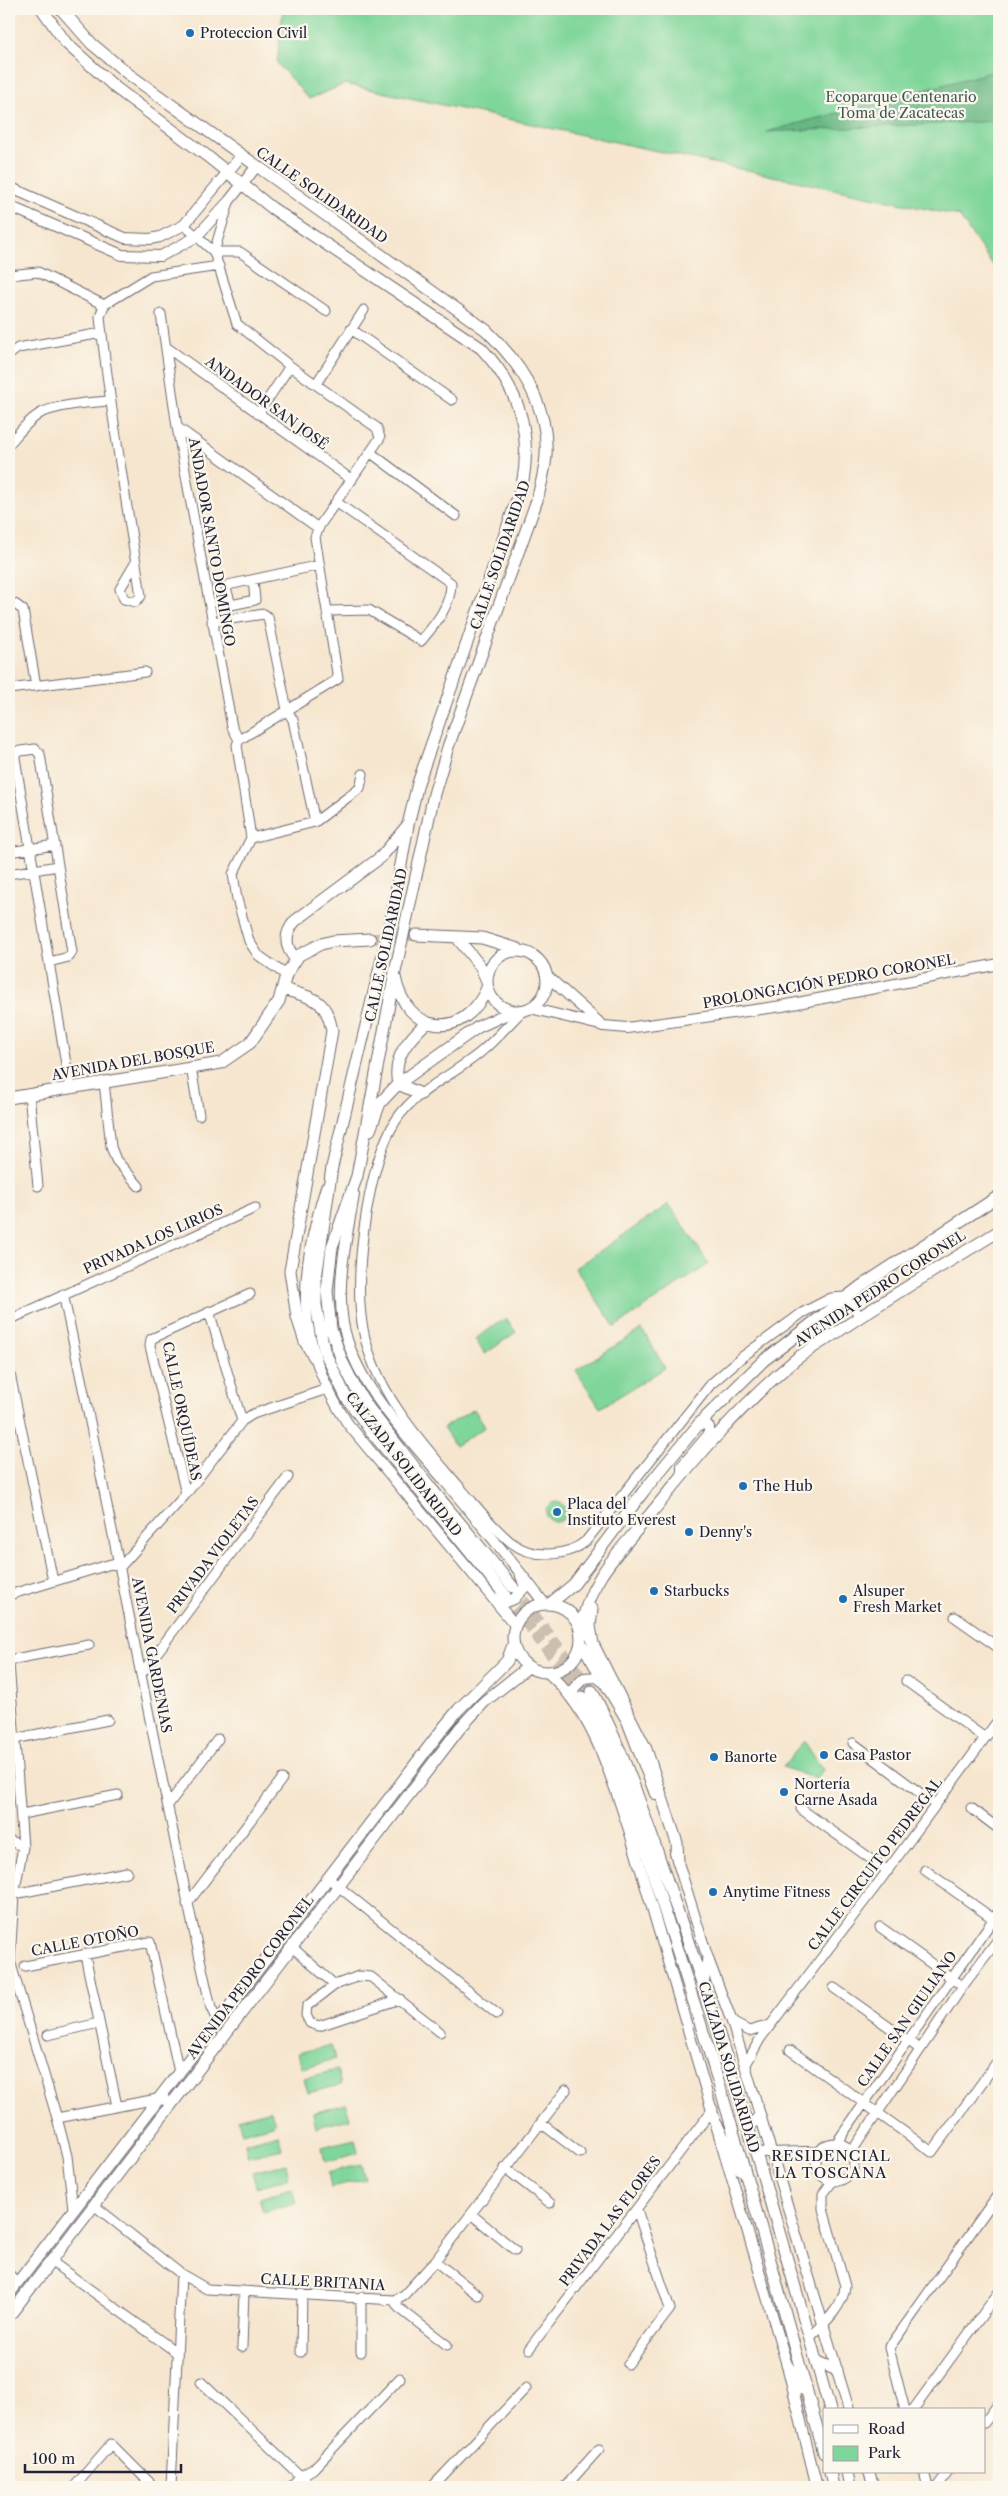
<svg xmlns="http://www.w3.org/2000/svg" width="1008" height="2496" font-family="'Libre Caslon Text',serif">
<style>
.green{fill:#7fd69a;stroke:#507c6a}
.forest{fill:#67b782;stroke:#446c5e}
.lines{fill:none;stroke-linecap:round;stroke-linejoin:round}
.secondary-tunnel{stroke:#ccbfb1;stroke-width:11;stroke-dasharray:11 5.5;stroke-linecap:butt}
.minor-casing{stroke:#6c676f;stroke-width:11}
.tertiary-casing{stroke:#6c676f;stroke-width:12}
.secondary-casing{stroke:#6c676f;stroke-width:13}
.minor{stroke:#fff;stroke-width:9}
.tertiary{stroke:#fff;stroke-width:10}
.secondary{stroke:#fff;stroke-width:11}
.poi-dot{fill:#1f6fb2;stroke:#fbf7ec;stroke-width:2}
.labels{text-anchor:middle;stroke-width:4.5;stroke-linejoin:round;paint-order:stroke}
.poi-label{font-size:14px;fill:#22223b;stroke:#fbf7ec;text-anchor:start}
.park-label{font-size:14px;fill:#3e5858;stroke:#fbf7ec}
.street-label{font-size:14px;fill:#22223b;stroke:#fbf7ec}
.neighbourhood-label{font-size:15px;letter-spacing:1px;fill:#22223b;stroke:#fbf7ec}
</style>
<rect width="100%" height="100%" fill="#fbf7ec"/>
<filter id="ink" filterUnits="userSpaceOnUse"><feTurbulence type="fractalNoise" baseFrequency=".02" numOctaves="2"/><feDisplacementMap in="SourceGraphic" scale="10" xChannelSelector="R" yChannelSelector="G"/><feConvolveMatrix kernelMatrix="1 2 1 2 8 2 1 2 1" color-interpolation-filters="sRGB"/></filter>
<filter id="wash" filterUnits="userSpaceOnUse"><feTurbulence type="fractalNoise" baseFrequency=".0096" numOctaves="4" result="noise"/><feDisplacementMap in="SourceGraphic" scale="20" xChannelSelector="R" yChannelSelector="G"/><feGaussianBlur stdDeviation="1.12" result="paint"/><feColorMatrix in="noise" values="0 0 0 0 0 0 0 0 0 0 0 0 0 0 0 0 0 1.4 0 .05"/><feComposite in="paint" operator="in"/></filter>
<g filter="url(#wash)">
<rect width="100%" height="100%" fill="#f6e6cf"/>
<path class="green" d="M283 9H999V274L959 216 345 84 309 99 277 63Z
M669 1204 709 1264 615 1327 575 1268Z
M506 1318 516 1332 485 1354 475 1339Z
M642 1329 665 1368 600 1408 576 1370Z
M474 1409 485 1427 455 1446 443 1428Z
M546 1512a10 10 0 1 1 20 0a10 10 0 1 1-20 0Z
M804 1741 823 1770 816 1779 783 1767Z
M331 2045 335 2059 302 2068 298 2053Z
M337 2070 341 2085 308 2093 304 2078Z
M346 2104 350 2119 316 2127 313 2113Z
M271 2110 275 2124 242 2133 238 2119Z
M278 2134 282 2149 248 2157 245 2143Z
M355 2139 358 2153 325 2162 322 2147Z
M286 2164 289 2178 256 2187 252 2172Z
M361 2164 365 2179 331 2187 328 2173Z
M292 2189 296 2203 263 2212 259 2198Z"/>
<path class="forest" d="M999 70V121L766 132Z"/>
</g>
<g filter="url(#ink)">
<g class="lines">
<path class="secondary-tunnel" d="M370 939 416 935
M513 1587 592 1691
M505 1595 583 1697"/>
<defs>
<path id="minor" d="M229 202 214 252 237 324 290 366 377 428 380 438 320 525 315 537 338 679 239 740 237 745 251 838 233 874 237 899 249 941 258 955 286 975
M184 225 214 252
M214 252H240L326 311
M9 275 38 272 104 305
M161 314 177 427 232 727 239 740
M351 329 452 400
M166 347 352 480
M9 355 18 348 102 333
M316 384 364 310
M258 414 290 366
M177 427 318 528
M9 444C18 434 30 418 43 412 63 404 88 403 110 401
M371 453 456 516
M136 562 120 589 124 599 135 602 141 596C127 503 110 411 100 317L104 305 151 276 219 266
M253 580 255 600 231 605 226 588 228 585 320 565
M9 604H15L23 610 36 686
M328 611 369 610 421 641C435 624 451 606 451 583L336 502
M212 622 264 614 268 617 287 710 293 720 315 822
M9 689 145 672
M251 838 315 822 360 788 363 774
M9 852 55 845
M9 874 58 866
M49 962 69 957 72 952 40 754 35 749 14 752 70 1088
M522 1011C509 1024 496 1039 482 1051 452 1077 409 1092 391 1129 367 1174 353 1278 363 1329 375 1393 422 1443 463 1491 478 1508 494 1529 512 1543 533 1559 567 1557 586 1541L711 1384 742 1357 802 1313 831 1298 845 1297 860 1316
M191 1067 199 1115
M104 1082 111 1147 116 1160 139 1186
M29 1094 38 1186
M63 1294C115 1532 157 1771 211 2008L217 2020
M209 1311 242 1421
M9 1320 255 1208
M9 1369 53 1581
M9 1430 16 1408
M186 1494 150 1346 151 1339 250 1294
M121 1566 186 1494 242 1421 253 1414 327 1389
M9 1595 111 1564 121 1566
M955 1617 999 1648
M9 1660 89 1645
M9 1663 23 1847 14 1894 10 1961 57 2118 67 2156 73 2209
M142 1673 288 1477
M906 1681 985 1738
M14 1739 108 1720
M853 1743 936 1805
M168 1805 218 1739
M971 1808 999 1829
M801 1809 888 1871
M22 1814 118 1795
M9 1840 23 1847
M925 1870 999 1923
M328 1878 497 2014
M14 1894 127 1872
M187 1904 282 1779
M880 1927 957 1982
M292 1947 335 1985
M85 1955 117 2106
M25 1966 150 1942 179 2072
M834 1988 920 2049
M400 1999 319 2026 310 2023 306 2015 307 2006 335 1985 359 1976 371 1977 440 2032
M732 2022 749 2031 770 2025
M48 2035 99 2023
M790 2050 932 2152 999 2059
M745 2066 760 2039 876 1886 999 1719
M57 2118 157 2099 174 2102
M541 2123 580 2153
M837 2142 999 1911
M816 2162a19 19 0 1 1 38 0a19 19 0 1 1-38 0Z
M852 2151 963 1986 999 1938
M756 2152C777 2154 797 2150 818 2152
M505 2168 550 2203
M95 2206 181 2274 207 2289 394 2300 404 2295 435 2261 566 2090
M471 2214 515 2250
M435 2261 478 2295
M52 2262 176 2352
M9 2274 17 2283
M394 2300 399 2308 447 2345
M809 2338C823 2325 844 2306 845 2286L823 2209V2194L832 2182
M242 2347 244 2291
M529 2349 713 2109
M301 2352 302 2293
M361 2352V2297
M628 2364 670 2309 637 2210
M201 2382 312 2487
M905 2410 889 2348 999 2193
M913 2410 999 2292
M984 2423 999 2403
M924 2472 928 2487
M74 2487 111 2444 154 2487
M171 2487 181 2274
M290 2487 301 2476 313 2469 400 2378
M432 2487 526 2388
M565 2487 599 2449
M937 2487 948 2472"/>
<path id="tertiary" d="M9 187 125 238 150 239 160 237 184 225 241 156
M9 206 122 255 161 256 196 237 229 201 256 167
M546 975 603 1026
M530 1008 604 1026 627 1028 782 1006 999 964
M326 1187C298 1278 294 1342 348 1424L515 1625
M354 1195C347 1236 336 1281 343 1323 354 1384 406 1434 444 1480 478 1521 512 1561 544 1603
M682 1476V1466L709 1434V1427L706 1424 698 1425
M494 1598 503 1603 514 1599 525 1587 521 1576
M581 1643 627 1721 655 1794
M548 1673C594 1713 611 1777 630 1833L787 2365 817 2487
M573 1701 574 1688 584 1678 597 1677 602 1681
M675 1853 708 1959 732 2022 849 2410
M869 2472 874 2487"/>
<path id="secondary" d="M42 9 66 43 116 88 207 156 272 208 481 348C517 386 533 432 522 485L418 783 408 825 391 921 332 1167 316 1278V1305L324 1350 346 1397 370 1430 505 1595
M61 9 92 44 127 73 486 330C520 363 549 405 546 455 545 470 541 485 537 500L448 747 434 794 395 972 357 1176 332 1247 327 1291 331 1329 342 1361 355 1387 370 1410 430 1487 513 1587
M416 935 482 938 518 949
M458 939 480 966 487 981
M487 981a30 30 0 1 1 60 0a30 30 0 1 1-60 0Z
M296 959C284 947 284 934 295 921L381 857 407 826
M395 977C406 1034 463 1043 487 988
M284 989C313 999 326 997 332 1031L290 1271 297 1317 305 1342 314 1357
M421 1094 398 1084C392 1057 409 1039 427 1022
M9 1098 221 1063 250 1043 279 1001 286 975 299 955 321 944 333 941 370 939
M370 1130 380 1103 398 1084 478 1027 513 1011
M551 1603 574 1584 643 1492 698 1425 763 1361 861 1286 999 1196
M513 1638a34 34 0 1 1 68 0a34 34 0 1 1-68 0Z
M592 1609 590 1626 593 1644 646 1749 677 1843 678 1861
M581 1631C587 1582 617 1554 648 1517 694 1461 739 1406 795 1360 809 1349 825 1340 839 1331 891 1295 946 1264 999 1231
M592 1691C628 1759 650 1832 675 1904 734 2070 782 2240 830 2410
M583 1697C624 1768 645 1850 670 1928 727 2101 775 2277 824 2453
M703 1983 708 1959
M717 2125 740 2170
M749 2127 760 2116
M9 2294 444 1727 459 1709 507 1661 513 1645
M9 2316 460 1728 484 1702 528 1667
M817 2362 837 2370
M787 2365 801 2389
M830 2472 833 2487
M847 2472 850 2487"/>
</defs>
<use href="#minor" class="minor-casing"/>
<use href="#tertiary" class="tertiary-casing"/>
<use href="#secondary" class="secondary-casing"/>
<use href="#minor" class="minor"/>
<use href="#tertiary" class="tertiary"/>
<use href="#secondary" class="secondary"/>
</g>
</g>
<g class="poi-dot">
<circle cx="190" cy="33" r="5"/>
<circle cx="743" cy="1486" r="5"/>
<circle cx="557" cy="1512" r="5"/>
<circle cx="689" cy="1532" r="5"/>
<circle cx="654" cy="1591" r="5"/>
<circle cx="843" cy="1599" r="5"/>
<circle cx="824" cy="1755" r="5"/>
<circle cx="714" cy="1757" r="5"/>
<circle cx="784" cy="1792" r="5"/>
<circle cx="713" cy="1892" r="5"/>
</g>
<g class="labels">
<g class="poi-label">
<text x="200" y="38">Proteccion Civil</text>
<text x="753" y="1491">The Hub</text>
<text x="567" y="1509">Placa del<tspan x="567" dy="16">Instituto Everest</tspan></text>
<text x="699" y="1537">Denny's</text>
<text x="664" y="1596">Starbucks</text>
<text x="853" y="1596">Alsuper<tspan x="853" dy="16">Fresh Market</tspan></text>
<text x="834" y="1760">Casa Pastor</text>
<text x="724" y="1762">Banorte</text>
<text x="794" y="1789">Nortería<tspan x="794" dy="16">Carne Asada</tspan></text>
<text x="723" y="1897">Anytime Fitness</text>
</g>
<g class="park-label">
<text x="901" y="102">Ecoparque Centenario<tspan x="901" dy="16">Toma de Zacatecas</tspan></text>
</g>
<g class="street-label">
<text transform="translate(322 195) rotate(35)" y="5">CALLE SOLIDARIDAD</text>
<text transform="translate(267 403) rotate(36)" y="5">ANDADOR SAN JOSÉ</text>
<text transform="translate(212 542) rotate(80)" y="5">ANDADOR SANTO DOMINGO</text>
<text transform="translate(500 555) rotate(-71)" y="5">CALLE SOLIDARIDAD</text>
<text transform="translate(386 945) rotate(-78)" y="5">CALLE SOLIDARIDAD</text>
<text transform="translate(829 981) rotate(-10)" y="5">PROLONGACIÓN PEDRO CORONEL</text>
<text transform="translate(133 1061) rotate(-10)" y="5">AVENIDA DEL BOSQUE</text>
<text transform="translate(153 1239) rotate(-24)" y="5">PRIVADA LOS LIRIOS</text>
<text transform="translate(880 1288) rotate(-33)" y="5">AVENIDA PEDRO CORONEL</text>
<text transform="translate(182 1411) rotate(78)" y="5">CALLE ORQUÍDEAS</text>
<text transform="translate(404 1464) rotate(52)" y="5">CALZADA SOLIDARIDAD</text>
<text transform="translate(213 1555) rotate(-53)" y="5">PRIVADA VIOLETAS</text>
<text transform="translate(152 1655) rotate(79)" y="5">AVENIDA GARDENIAS</text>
<text transform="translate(875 1864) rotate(-53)" y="5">CALLE CIRCUITO PEDREGAL</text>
<text transform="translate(85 1941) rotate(-11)" y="5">CALLE OTOÑO</text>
<text transform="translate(250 1977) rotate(-53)" y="5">AVENIDA PEDRO CORONEL</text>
<text transform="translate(907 2019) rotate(-55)" y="5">CALLE SAN GIULIANO</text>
<text transform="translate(729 2067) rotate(73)" y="5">CALZADA SOLIDARIDAD</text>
<text transform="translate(610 2221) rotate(-53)" y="5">PRIVADA LAS FLORES</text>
<text transform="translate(323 2282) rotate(3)" y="5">CALLE BRITANIA</text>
</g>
<g class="neighbourhood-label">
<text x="831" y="2161">RESIDENCIAL<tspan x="831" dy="17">LA TOSCANA</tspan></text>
</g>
</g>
<rect width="1008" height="2496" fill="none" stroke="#fbf7ec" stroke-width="30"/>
<rect x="823" y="2408" width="162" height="65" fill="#fbf7ec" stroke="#a4a2a5"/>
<rect x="833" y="2425" width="25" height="8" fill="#ffffff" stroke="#a4a2a5"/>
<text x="868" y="2434" font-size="15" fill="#22223b">Road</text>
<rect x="833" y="2446" width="25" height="15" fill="#7fd69a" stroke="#a4a2a5"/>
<text x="868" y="2458" font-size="15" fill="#22223b">Park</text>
<path d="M25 2464v8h156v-8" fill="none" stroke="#22223b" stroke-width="2.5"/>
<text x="32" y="2464" font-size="15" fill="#22223b" stroke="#fbf7ec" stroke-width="4" paint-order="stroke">100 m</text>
</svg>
